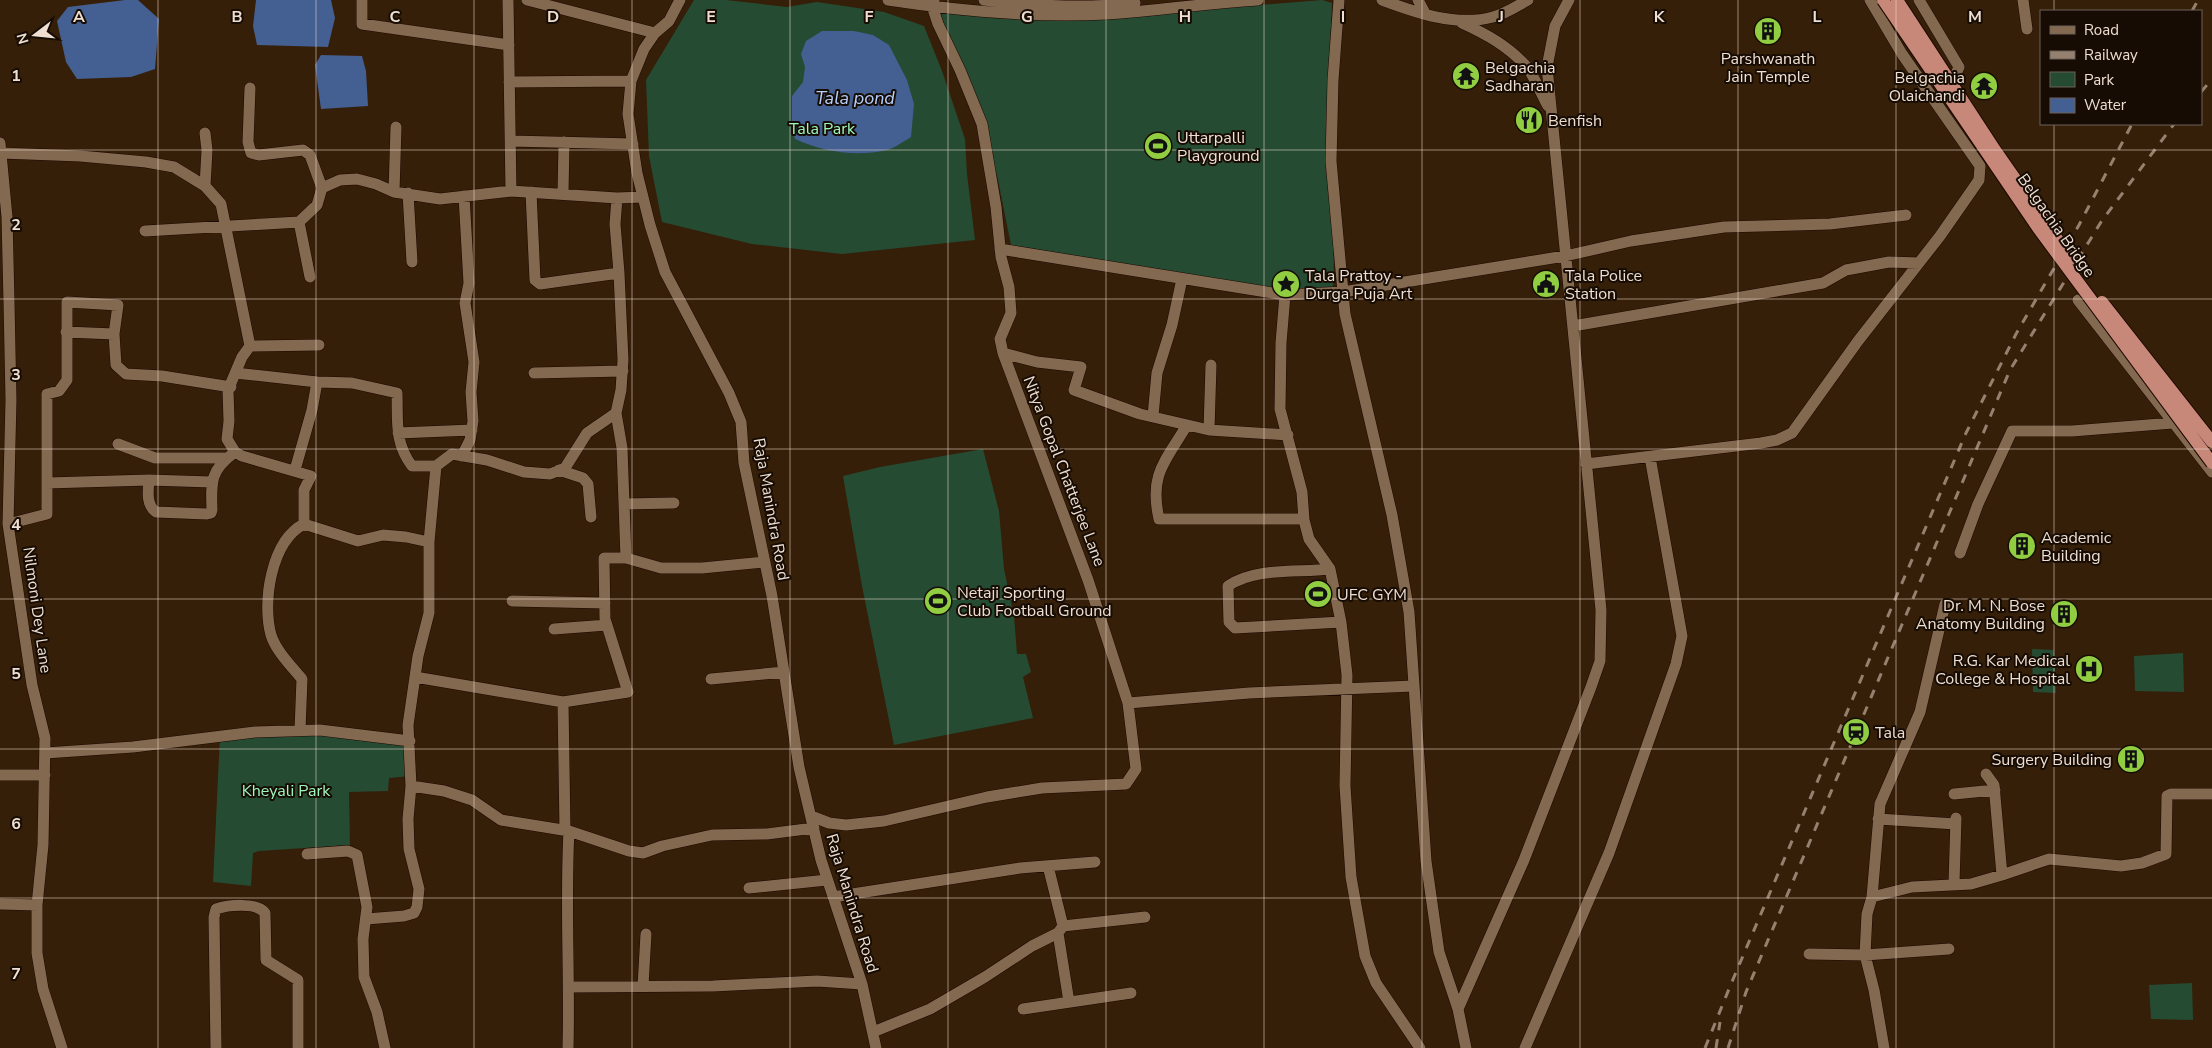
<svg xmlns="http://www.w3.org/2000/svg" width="2212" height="1048" font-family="'Nunito Sans',sans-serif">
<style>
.green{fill:#254b33}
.water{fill:#445f91}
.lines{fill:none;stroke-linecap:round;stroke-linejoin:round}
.minor-casing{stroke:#1c0800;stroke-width:12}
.minor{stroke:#846951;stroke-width:11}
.rail{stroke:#95816f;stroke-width:3;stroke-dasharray:9 9;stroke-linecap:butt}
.major-bridge-casing{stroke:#1c0800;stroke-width:14;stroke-linecap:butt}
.major-bridge{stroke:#c7887a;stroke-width:12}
.grid{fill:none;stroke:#efdfd2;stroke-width:1;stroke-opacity:0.55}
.labels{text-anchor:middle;stroke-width:4;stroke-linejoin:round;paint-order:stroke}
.poi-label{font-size:16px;fill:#efdfd2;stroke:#160c04;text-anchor:start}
.park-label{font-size:16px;fill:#9ef7bd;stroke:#160c04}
.street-label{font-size:16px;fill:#efdfd2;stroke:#160c04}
.water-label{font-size:18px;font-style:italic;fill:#b6d0fe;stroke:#160c04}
.grid-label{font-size:16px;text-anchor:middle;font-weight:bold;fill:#efdfd2;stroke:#160c04;stroke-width:4;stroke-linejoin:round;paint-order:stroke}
</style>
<rect width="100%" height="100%" fill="#361f08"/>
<path class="green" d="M694 0H726L787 7 817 2 884 12 924 26 942 71 965 139 967 174 975 240 842 254 752 244 662 222 649 156 646 80Z
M1322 0 1332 3C1330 58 1325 112 1327 167 1329 207 1336 247 1333 288L1285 290 1011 245 997 175 982 124 932 6 1199 10Z
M983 449 999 511 1004 569 1014 616 1017 654H1026L1031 672 1023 677 1033 718 894 745 862 586 843 476 880 467Z
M2032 649 2054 650 2056 693 2033 692Z
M2183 653 2184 692 2135 691 2134 656Z
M255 732 410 741V776L389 778 388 791 349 792 350 845 259 851 253 853 251 886 213 882 220 736Z
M2192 983 2193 1020 2151 1019 2149 985Z"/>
<path class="water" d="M125 0H138L159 19 155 69 131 77 77 79 66 62 57 21 68 7Z
M256 0H331L335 18 328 47 257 45 253 26Z
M822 31H854L873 35 889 45 907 80 914 104 911 137C904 141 895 148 887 150 855 157 824 152 795 139L792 128V96L803 82 805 67 801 54 806 41Z
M321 55 362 56 366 71 368 106 321 109 315 65Z"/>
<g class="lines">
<defs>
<path id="minor" d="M362 0V24L509 45
M508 0 511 191
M527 0 655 33
M680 0 669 21 655 33 644 49 631 81 628 114 637 173 650 225 665 272 729 393 741 422 744 463 772 596 799 767 821 860 862 984 876 1048
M888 0C960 11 1034 18 1107 14 1157 11 1207 3 1258 0
M984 0C1035 6 1084 9 1135 3
M1339 0 1333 80 1331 161 1345 314 1392 515 1409 612 1426 861 1439 952 1458 1009 1466 1048
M1382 0C1417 13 1456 27 1493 17 1505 14 1517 6 1528 0
M1418 0 1425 13
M1919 0 1959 67 1955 76 1943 83
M2023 0 2027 29
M1462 23C1486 34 1508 46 1526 66 1535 77 1541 94 1548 106
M509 82 631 81
M250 88 248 142 251 153 259 155 303 150 310 155 322 188
M511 141 633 144
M0 143 7 217 9 302 11 400 8 524 32 685 45 738 43 845 37 905V953L43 989 62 1048
M1 153 80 156 146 162 174 167 205 186 221 204 250 346 242 357 228 390 229 421 227 439 235 452 242 456 311 476 304 490V524L358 541 383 535 406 537 429 542
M205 186 207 150 205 133
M394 192 396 127
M531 192 535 280 540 284 619 273
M408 193 412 262
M563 194 564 142
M299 222 310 277
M145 231 299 222 317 205 322 188 340 180 357 179 376 184 394 192 440 199 511 191 617 198 643 197
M1000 249 1285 295 1343 292 1565 256 1631 241 1724 227 1830 224 1906 215
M1285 295 1281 343 1280 409 1302 492 1304 520 1309 539 1330 569 1341 622 1347 675 1345 786 1351 877 1365 956 1376 983 1420 1048
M2078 300 2212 472
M1573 326 1823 283 1846 270 1889 262 1919 263
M66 332 114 334
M250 346 319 345
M1003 353 1037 362 1081 367 1074 390 1140 414 1209 430 1288 435
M235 373 317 382 352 383 397 393C398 421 394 442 412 466H436
M534 373 623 371
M1153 416 1157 373 1172 325 1182 279
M1187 425C1165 462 1149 474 1159 519H1304
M1209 430 1211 365
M398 433 472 430
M118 444 155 458H226
M462 456 470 440 473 421 471 392 474 362 465 303 469 283 464 196
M1586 464 1761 443 1777 440 1792 433 1858 341 1940 236 1979 180 1980 166 1902 54 1870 0
M295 470 312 410 317 382
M559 470 583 478 588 484 591 517
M149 480 211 482
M47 483 149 480C148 491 146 505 156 512L207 514 211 513 212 510C211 482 210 470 235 452
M624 504 674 503
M8 524 47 514V394L59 391 67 380V302L118 305 114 334 116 365 126 374 162 376 231 387
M1960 553 1978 504 2012 431H2072L2173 423
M626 558 661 568H702L765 562
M1330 569C1298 573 1255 567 1228 586L1229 622 1235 628 1341 622
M512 601 605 603
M554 629 607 625
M415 677 563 702
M711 679 784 672
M1128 703 1249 693 1414 686
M300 730 302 679C292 667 276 651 271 635 262 602 271 541 304 524
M45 753 133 747 255 732 320 730 410 741
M1986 774 1994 785 2002 875
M0 775H45
M411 786 444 791 472 800 501 820 569 831 629 851 643 853 662 846 712 835 767 834 814 828
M1954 794 1995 790
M811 816 829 823 846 825 884 821 987 797 1042 788 1126 784 1136 769 1128 703 1088 580 1003 353 1000 339 1011 313 1009 287 1001 257 996 207 982 124 960 70 938 24 932 6 934 0
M1878 819 1956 824
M565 830 563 702 628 692 605 619 604 558H626L622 448 616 413
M307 854 348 851 357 855 367 907 363 939 364 977 377 1012 385 1048
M1048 866 1063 926
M1954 883 1956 818
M749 888 827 880
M833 897 1020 868 1095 862
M1872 897 1880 804 1920 712 1945 604
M0 904 37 905
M366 919 404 916 414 913 417 907 419 889 409 849 408 819 411 786 408 725 418 656 429 613V542L436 466 452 454 487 460 524 472 550 474 565 468 587 433 616 413 621 390 623 360 619 273 615 224 617 198
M1058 933 1069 1002
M1809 954 1865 955 1949 949
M643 986 646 934
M570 987 713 986 817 981 862 984
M1023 1009 1131 993
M1458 1009 1524 860 1591 687 1600 661 1601 610 1547 67 1555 26 1569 0
M873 1032 930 1009 985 977 1032 946 1058 933 1063 926 1145 917
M216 1048 214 917 216 909C228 905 257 902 265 913L266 960 298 980V1048
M568 1048C570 976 565 903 569 831
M1525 1048 1609 853 1676 664 1682 636 1650 457
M1884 1048 1874 990 1865 955 1867 914 1872 897 1912 887 1971 884 2002 875 2049 859 2121 866 2142 863 2166 854 2167 796 2171 794H2212"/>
</defs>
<use href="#minor" class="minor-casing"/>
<use href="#minor" class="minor"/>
<path class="rail" d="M2192 11 2198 0
M2201 92 2212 79
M1705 1048 1731 984 1966 433 2016 334 2079 225 2132 124
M1716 1048 1720 1022
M1728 1048 1746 992 2010 370 2101 222 2174 124"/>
<defs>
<path id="major-bridge" d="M1883 0 2038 228 2212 463
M1897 0 1995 150 2071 259
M2102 302 2212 442"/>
</defs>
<use href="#major-bridge" class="major-bridge-casing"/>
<use href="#major-bridge" class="major-bridge"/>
</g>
<path class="grid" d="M158 0V1048M316 0V1048M474 0V1048M632 0V1048M790 0V1048M948 0V1048M1106 0V1048M1264 0V1048M1422 0V1048M1580 0V1048M1738 0V1048M1896 0V1048M2054 0V11M2054 124V1048M0 150H2212M0 299H2212M0 449H2212M0 599H2212M0 749H2212M0 898H2212"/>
<defs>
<symbol id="building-disc" viewBox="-11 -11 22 22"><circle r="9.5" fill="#90cd41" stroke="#160c04"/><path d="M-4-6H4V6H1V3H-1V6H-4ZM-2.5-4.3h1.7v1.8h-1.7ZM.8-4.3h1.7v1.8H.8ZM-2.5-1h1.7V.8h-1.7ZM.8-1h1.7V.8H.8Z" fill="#111"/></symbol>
<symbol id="temple-disc" viewBox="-11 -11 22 22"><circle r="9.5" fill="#90cd41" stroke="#160c04"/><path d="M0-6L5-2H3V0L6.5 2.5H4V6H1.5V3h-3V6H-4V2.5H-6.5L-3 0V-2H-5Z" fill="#111"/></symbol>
<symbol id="restaurant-disc" viewBox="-11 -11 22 22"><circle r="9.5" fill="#90cd41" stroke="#160c04"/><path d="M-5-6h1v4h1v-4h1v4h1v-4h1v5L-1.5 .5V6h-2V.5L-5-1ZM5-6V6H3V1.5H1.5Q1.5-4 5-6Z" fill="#111"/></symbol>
<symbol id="stadium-disc" viewBox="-11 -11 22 22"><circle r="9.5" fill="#90cd41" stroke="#160c04"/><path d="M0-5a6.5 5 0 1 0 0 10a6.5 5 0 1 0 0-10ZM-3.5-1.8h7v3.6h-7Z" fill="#111"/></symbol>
<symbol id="sight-disc" viewBox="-11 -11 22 22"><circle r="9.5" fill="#90cd41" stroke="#160c04"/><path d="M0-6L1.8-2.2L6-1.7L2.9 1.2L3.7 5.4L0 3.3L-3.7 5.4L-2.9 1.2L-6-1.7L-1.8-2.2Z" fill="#111"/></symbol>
<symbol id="civic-disc" viewBox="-11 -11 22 22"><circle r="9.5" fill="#90cd41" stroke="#160c04"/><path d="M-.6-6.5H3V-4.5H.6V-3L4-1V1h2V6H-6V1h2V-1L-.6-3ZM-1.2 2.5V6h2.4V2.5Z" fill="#111"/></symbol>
<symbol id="hospital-disc" viewBox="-11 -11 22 22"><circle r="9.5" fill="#90cd41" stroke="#160c04"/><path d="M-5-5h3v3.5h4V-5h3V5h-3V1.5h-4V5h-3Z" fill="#111"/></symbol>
<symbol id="station-disc" viewBox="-11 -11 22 22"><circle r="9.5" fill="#90cd41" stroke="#160c04"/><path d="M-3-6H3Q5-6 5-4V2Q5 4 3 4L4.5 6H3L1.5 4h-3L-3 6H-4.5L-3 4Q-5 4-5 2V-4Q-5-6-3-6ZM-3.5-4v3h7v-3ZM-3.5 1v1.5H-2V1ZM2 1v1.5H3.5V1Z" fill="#111"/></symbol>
</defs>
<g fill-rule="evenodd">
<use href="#building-disc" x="1752" y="15" width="32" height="32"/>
<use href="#temple-disc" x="1450" y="60" width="32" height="32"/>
<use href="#temple-disc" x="1968" y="70" width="32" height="32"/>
<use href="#restaurant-disc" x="1513" y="104" width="32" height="32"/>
<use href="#stadium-disc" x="1142" y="130" width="32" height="32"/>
<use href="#sight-disc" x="1270" y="268" width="32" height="32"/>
<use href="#civic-disc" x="1530" y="268" width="32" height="32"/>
<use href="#building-disc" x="2006" y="530" width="32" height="32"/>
<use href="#stadium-disc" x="1302" y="578" width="32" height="32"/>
<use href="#stadium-disc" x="922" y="585" width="32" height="32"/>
<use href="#building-disc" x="2048" y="598" width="32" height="32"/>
<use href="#hospital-disc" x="2073" y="653" width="32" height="32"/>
<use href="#station-disc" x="1840" y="716" width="32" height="32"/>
<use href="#building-disc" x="2115" y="743" width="32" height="32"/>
</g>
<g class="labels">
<g class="poi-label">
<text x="1768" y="64" text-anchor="middle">Parshwanath<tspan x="1768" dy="18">Jain Temple</tspan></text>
<text x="1485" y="73">Belgachia<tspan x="1485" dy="18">Sadharan</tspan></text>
<text x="1965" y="83" text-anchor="end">Belgachia<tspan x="1965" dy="18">Olaichandi</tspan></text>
<text x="1548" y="126">Benfish</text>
<text x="1177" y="143">Uttarpalli<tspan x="1177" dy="18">Playground</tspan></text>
<text x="1305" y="281">Tala Prattoy -<tspan x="1305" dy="18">Durga Puja Art</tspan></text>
<text x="1565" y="281">Tala Police<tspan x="1565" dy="18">Station</tspan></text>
<text x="2041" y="543">Academic<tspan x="2041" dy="18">Building</tspan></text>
<text x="957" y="598">Netaji Sporting<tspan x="957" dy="18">Club Football Ground</tspan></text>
<text x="1337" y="600">UFC GYM</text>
<text x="2045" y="611" text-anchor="end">Dr. M. N. Bose<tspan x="2045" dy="18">Anatomy Building</tspan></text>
<text x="2070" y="666" text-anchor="end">R.G. Kar Medical<tspan x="2070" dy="18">College &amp; Hospital</tspan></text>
<text x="1875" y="738">Tala</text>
<text x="2112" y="765" text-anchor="end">Surgery Building</text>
</g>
<g class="park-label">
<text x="822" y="134">Tala Park</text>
<text x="286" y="796">Kheyali Park</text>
</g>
<g class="street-label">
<text transform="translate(2057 225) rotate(55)" y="6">Belgachia Bridge</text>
<text transform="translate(1065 471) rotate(69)" y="6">Nitya Gopal Chatterjee Lane</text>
<text transform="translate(772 509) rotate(80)" y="6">Raja Manindra Road</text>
<text transform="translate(38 610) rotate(82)" y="6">Nilmoni Dey Lane</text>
<text transform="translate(853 903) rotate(73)" y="6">Raja Manindra Road</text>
</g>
<g class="water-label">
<text x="855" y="104">Tala pond</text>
</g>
</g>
<g class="grid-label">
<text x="79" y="22">A</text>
<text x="237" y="22">B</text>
<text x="395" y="22">C</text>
<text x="553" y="22">D</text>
<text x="711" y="22">E</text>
<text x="869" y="22">F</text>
<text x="1027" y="22">G</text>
<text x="1185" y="22">H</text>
<text x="1343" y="22">I</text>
<text x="1501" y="22">J</text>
<text x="1659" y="22">K</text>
<text x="1817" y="22">L</text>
<text x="1975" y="22">M</text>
<text x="16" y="81">1</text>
<text x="16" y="230">2</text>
<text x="16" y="380">3</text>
<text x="16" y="530">4</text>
<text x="16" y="679">5</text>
<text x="16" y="829">6</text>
<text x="16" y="979">7</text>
</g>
<rect x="2040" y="10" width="162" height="115" fill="#160c04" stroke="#6d6056"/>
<rect x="2050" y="26" width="25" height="8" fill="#846951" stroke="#6d6056"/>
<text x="2084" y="35" font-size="15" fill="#efdfd2">Road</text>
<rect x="2050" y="51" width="25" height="8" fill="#95816f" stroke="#6d6056"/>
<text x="2084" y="60" font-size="15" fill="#efdfd2">Railway</text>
<rect x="2050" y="72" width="25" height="15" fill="#254b33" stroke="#6d6056"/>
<text x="2084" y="85" font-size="15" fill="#efdfd2">Park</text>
<rect x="2050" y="98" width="25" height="15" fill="#445f91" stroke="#6d6056"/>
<text x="2084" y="110" font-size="15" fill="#efdfd2">Water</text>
<g transform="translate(35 35) rotate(254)" stroke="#160c04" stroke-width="4" paint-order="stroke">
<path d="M0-4L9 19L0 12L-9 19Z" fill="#efdfd2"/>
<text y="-8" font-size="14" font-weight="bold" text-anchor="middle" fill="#efdfd2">N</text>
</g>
</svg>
